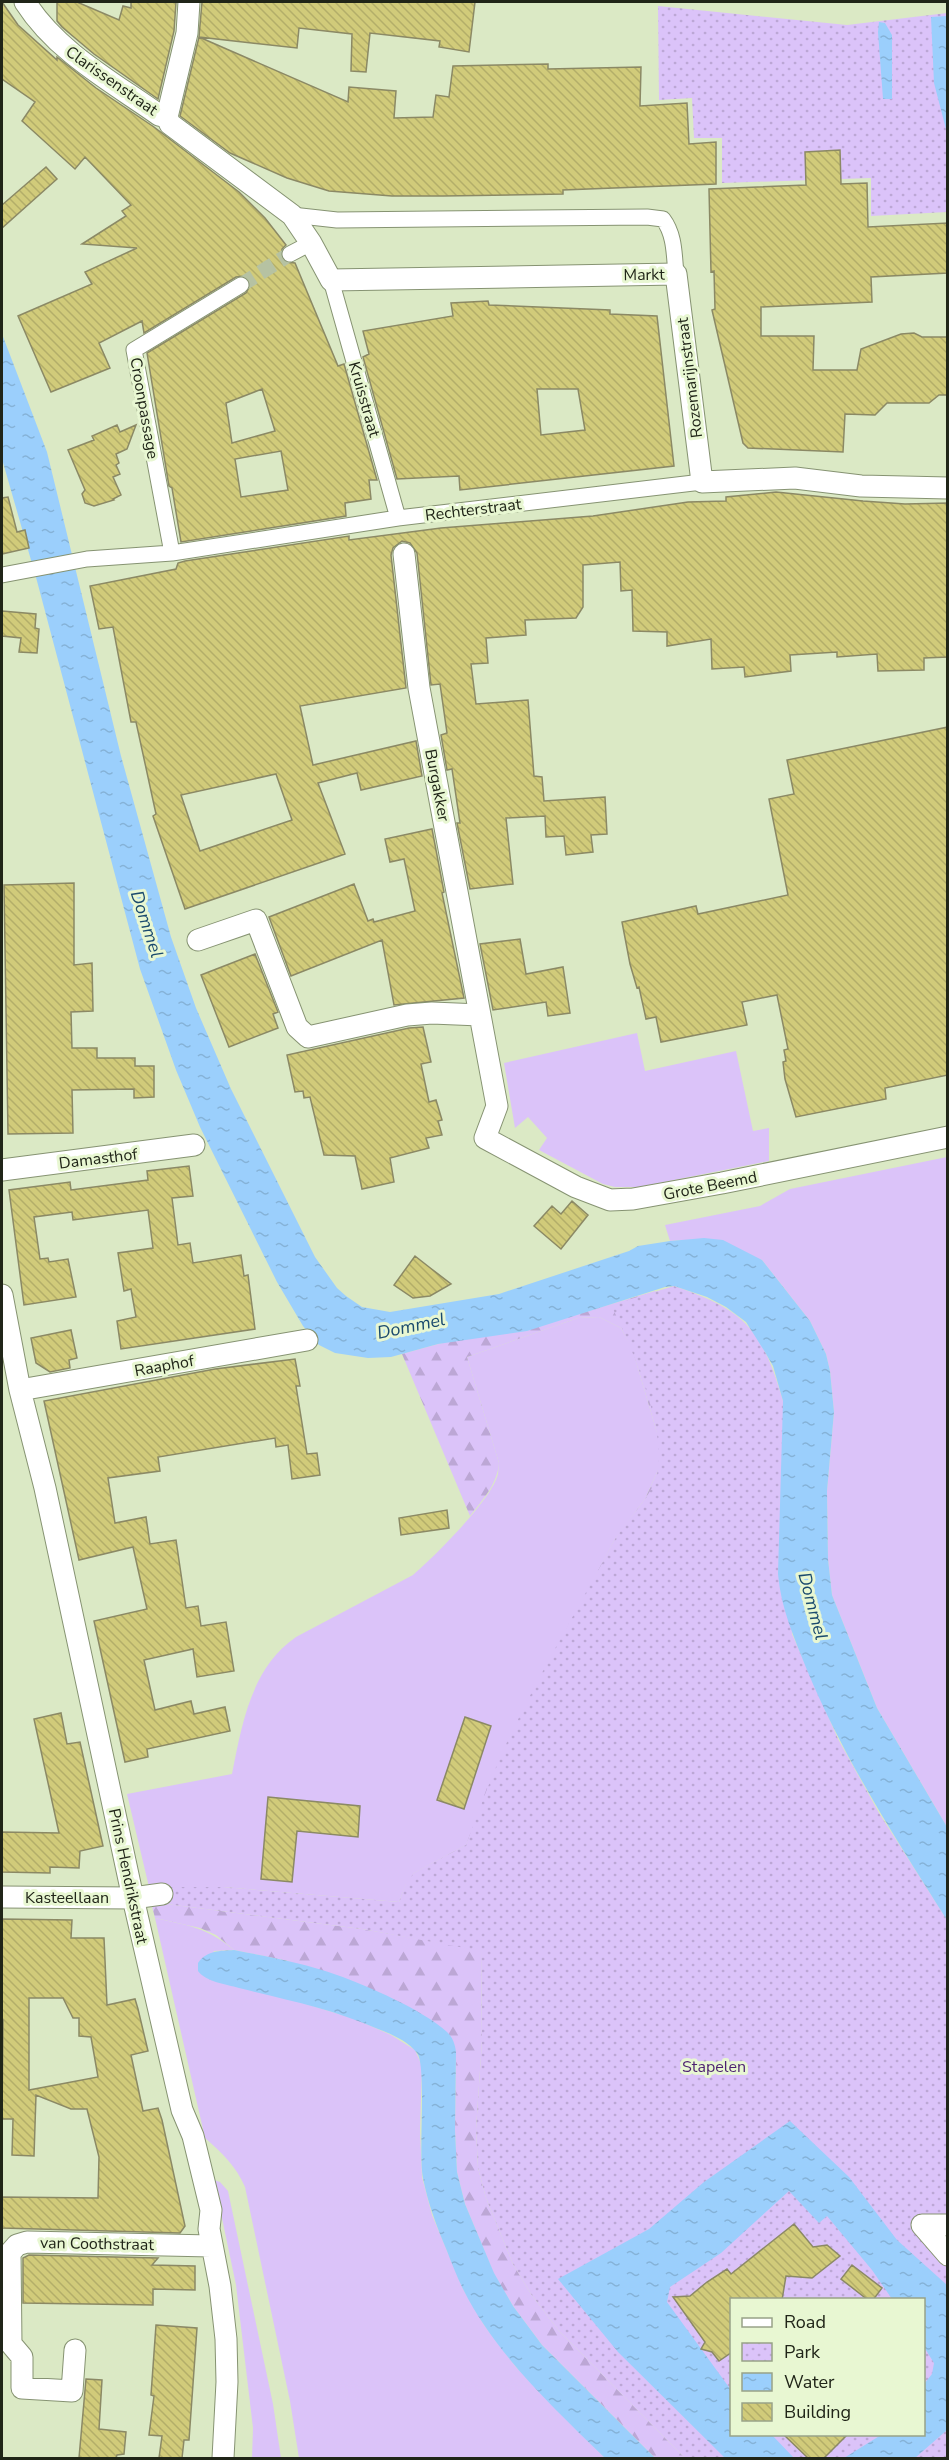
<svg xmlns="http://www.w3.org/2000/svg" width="949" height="2460" font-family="'Nunito Sans',sans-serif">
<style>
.green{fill:#dbc3f9}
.forest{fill:url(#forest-firs)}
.park{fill:url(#park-dots);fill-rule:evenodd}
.water{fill:url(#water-ripples)}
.building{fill:url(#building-back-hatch);stroke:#8b8965;stroke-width:1.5;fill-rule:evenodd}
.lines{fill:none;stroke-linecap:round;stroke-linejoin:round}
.pedestrian-tunnel{stroke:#b6c2a2;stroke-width:15;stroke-dasharray:15 8;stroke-linecap:butt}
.pedestrian-casing{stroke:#869372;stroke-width:17}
.minor-casing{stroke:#869372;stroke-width:23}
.pedestrian{stroke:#fff;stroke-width:15}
.minor{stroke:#fff;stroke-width:21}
.labels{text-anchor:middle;stroke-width:6;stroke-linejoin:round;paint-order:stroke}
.street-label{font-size:16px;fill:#202518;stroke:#e8f7d2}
.park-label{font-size:16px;fill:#4b1f70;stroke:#e8f7d2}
.water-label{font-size:18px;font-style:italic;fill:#1a4a6e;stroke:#e8f7d2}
</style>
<defs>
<pattern id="forest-firs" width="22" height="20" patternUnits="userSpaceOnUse" patternTransform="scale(1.5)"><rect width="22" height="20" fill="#dbc3f9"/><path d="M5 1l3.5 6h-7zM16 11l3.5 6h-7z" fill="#bca7d5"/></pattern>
<pattern id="park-dots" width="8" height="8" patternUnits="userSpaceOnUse" patternTransform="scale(1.5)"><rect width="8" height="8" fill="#dbc3f9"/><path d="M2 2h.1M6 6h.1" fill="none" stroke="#bca7d5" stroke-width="1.8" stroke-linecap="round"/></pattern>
<pattern id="water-ripples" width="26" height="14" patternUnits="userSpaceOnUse" patternTransform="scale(1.5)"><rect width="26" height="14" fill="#9bcffc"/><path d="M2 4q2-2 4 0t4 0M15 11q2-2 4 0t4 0" fill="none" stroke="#85b2d7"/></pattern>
<pattern id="building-back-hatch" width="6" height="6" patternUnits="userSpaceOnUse" patternTransform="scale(1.5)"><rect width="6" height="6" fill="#d1cb7a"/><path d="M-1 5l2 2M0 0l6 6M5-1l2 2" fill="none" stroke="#b3ae69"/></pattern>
</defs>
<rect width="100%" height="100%" fill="#dbe9c5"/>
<path class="green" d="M637 1033 645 1071 736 1051 753 1131 769 1128V1161L639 1187H615L603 1184 539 1150 547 1138 528 1117 515 1128 504 1063Z
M947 1157V1827L877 1708 832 1595 828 1559 827 1491 834 1412 830 1371 826 1354 810 1321 762 1260 682 1240 670 1241 665 1225 760 1206 790 1189Z
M599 1317 621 1328 632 1348 658 1436V1470L645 1499 615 1539 509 1739 466 1845 414 1873 406 1884 399 1902 223 1887H149L127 1794 232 1774C242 1724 251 1668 296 1637L413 1575C434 1557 489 1502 497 1477 499 1473 498 1467 499 1463L467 1357 578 1318Z
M155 1918C190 1926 206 1927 234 1950L213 1951 293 2000 355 2019 391 2035 415 2050 422 2066 420 2130 422 2177 432 2215 463 2289 484 2325 516 2367 605 2458H299L290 2401 245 2187C236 2166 222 2153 205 2138Z
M214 2180 220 2182 228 2191 273 2404 281 2458H252L253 2428 236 2285Z"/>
<path class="forest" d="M655 1291 705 1477 512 1841 406 1883 414 1873 466 1845 488 1785 531 1695 615 1539 645 1499 658 1470V1436L632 1348 621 1328 599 1317 578 1318 467 1357 499 1463C497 1485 483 1499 470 1516L402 1354 438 1344 575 1315Z
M151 1902 362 1929 481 1950 482 2041 476 2129 478 2168 486 2198 513 2264 531 2294 559 2331 685 2458H655L542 2345 513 2306 494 2274 465 2204 457 2172 455 2130 456 2052 288 1961 234 1950 216 1935 200 1928 155 1918Z"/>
<path class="park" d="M658 6 847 25 947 13V212L871 216V178L722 183V138H694L692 98 659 100Z
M674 1286C745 1310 762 1329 783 1401L792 1634 838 1739 879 1813 947 1920V2458H685L559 2331 531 2294 513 2264 486 2198 478 2168 476 2129 482 2041 481 1951 362 1929 151 1902 149 1887H223L399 1902 406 1883 414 1873 466 1845C479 1810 492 1774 508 1740 540 1673 578 1608 613 1543 626 1518 654 1498 658 1469 665 1425 631 1345 611 1305ZM732 2300H924V2434H732Z"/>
<path class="water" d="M947 16H948L947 133 934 83 931 17Z
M879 22 885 23 892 35V99H883L878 32Z
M2 334 47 452 121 756 171 937 196 1008 231 1089 315 1257 337 1288 346 1296 362 1307 390 1312 499 1294 629 1251 638 1246 670 1241 704 1238 723 1240 762 1260 810 1321 826 1354 830 1371 834 1412 827 1491 828 1559 832 1595 877 1708 947 1827V1920C896 1839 844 1759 807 1670 794 1637 781 1609 778 1574L783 1401 773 1366 765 1352 746 1322 726 1307 707 1297 674 1286 665 1287 527 1331 438 1344 391 1357 368 1358 335 1353 319 1345 303 1326 277 1282 200 1127 176 1070 140 969 37 581 2 459Z
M234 1950C269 1957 304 1963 337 1975 366 1985 425 2011 447 2032 453 2038 455 2044 456 2052L455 2130 457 2172 465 2204 494 2273 513 2306 542 2345 655 2458H605C553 2407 496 2355 463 2289 457 2277 452 2264 447 2251 437 2227 428 2204 423 2178 418 2153 427 2066 417 2053 408 2041 391 2034 378 2029 333 2009 287 2000 239 1988 226 1984 206 1982 198 1971V1963C207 1950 220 1951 234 1950Z
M790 2121 849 2177 897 2240 947 2285V2430L915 2458H844L881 2435 924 2434V2384L932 2374 934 2363 924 2347V2300L892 2299 872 2270 827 2216 819 2223 789 2191 721 2253 670 2287 667 2302 731 2390 732 2434 772 2435 794 2458H725L618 2352 558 2279 649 2229 704 2182Z"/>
<path class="building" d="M2 2 18 25 57 60V57L96 88 154 127 239 192 265 218 286 245 282 249 281 258 285 262 295 263 338 366 344 364 377 480H369L371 499 345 503 346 516 181 542 172 488 169 486 147 353 246 293 251 284 245 276 236 277 144 333 142 321 99 343 110 368 51 392 18 316 92 284 85 272 137 248 82 244 126 216 122 211 131 205 85 157 75 169 22 121 35 102 2 79ZM262 389 275 431 232 443 226 403ZM281 451 288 490 241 497 235 459Z
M57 2H77L119 20 123 6 131 8V2H176L174 31 158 99 94 54 62 27 57 21Z
M202 2H475L469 52 439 47 440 41 370 33 366 72 351 71 352 34 299 28 297 48 199 37Z
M199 37 348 102 349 87 396 91 394 118 433 117 436 95 449 97 453 66 548 64V69L641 67 640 106 687 103 689 144 716 142V184L563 190V194L443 196H392L329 191 287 178 230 153 180 116Z
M840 150 841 184 867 183 868 227 948 223V273L871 277 872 302 761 307V336H814L813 370H857L861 349 901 334 914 333 922 337H948V395H939L929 403H887L875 415 845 414 843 452 748 448 743 443 712 310 715 309 714 271 711 272 709 189 806 185 805 152Z
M46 167 57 179 2 228V205Z
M488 301 489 305 610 310V314L657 316 674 466 460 490 459 476 397 479 363 357 369 354 363 331 453 316 451 303ZM537 389H578L585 430 541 435Z
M117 425 120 432 136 425 127 449 116 454 119 463 116 465 120 474 113 477 121 495 113 499 114 500 94 506 85 503 82 494 85 490 68 450 94 440 92 436Z
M776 492 863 501 905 504 948 503V657L924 658V670L878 671 877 654 837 657V652L790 655 791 671 745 677 744 667 712 669 711 639 667 646V632L633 631 632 590 621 591 620 562 583 565V607L576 618 525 620 526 635 486 638 488 663 471 664 476 704 528 700 534 776 542 777 544 801 605 797 607 834 591 835 593 852 566 855 564 836 546 837 545 816 506 818 513 884 470 889 457 823H460L452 769 447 770 441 735 447 733 440 684 431 685 417 553 410 543 402 541 393 548 391 555 406 688 300 706 313 765 416 741 422 776 361 790 357 773 318 783 345 854 185 909 153 816 156 814 136 722H131L113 627 99 629 90 586 176 569 178 563 185 561 349 536V540L441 528 593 516 688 502 726 501V497ZM276 774 292 820 200 851 181 795Z
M8 497 17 532 25 530 29 548 2 554V498Z
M2 611 36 614 35 628 39 629 37 653 19 652 21 638 2 636Z
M948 727V1075L885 1088 886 1099 796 1117 785 1079 783 1062 786 1061 784 1050 788 1049 777 995 742 1002 747 1025 661 1042 656 1017 646 1019 639 987 637 988 630 964 622 922 696 906 698 914 788 895 769 799 794 794 787 760Z
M432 829 444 892 442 893 464 998 394 1005 382 940 291 976 269 917 354 884 368 921 373 919 374 922 415 911 404 859 390 862 385 839Z
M74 883V965L92 963 93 1011 71 1012 72 1048H97V1058H135V1066H154V1097L134 1098V1089L72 1090 73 1133 8 1134 4 885Z
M520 939 526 974 563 967 570 1013 548 1016 546 1002 493 1010 480 944Z
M255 954 278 1012 273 1014 278 1028 229 1047 201 975Z
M423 1027 431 1062 421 1064 429 1102 436 1100 442 1120 438 1121 442 1135 426 1138 429 1148 390 1158 394 1182 362 1189 355 1156 324 1155 310 1097 304 1098 303 1091 295 1092 287 1055 409 1028Z
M189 1166 193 1196 172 1198 178 1245 190 1243 193 1263 241 1255 244 1276 248 1275 255 1329 121 1349 117 1321 136 1317 131 1289 124 1291 118 1253 153 1248 148 1210 73 1220 72 1212 34 1217 40 1259 48 1258 49 1262 68 1259 76 1297 24 1305 9 1190 70 1182 71 1190 148 1180 147 1171Z
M572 1201 588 1215 561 1249 534 1226 552 1206 561 1214Z
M415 1256 429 1267 451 1284 430 1296 413 1298 394 1285Z
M71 1330 77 1358 69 1360 70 1368 50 1372 36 1363 31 1338Z
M295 1359 300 1386H296L307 1454 317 1453 320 1475 292 1479 288 1445 276 1447 275 1438 158 1457 160 1471 108 1478 115 1523 146 1517 150 1544 176 1540 186 1608 198 1606 201 1626 226 1622 234 1671 197 1677 193 1649 144 1660 155 1710 191 1701 194 1714 225 1707 230 1731 147 1749 148 1757 125 1762 94 1621 147 1609 133 1547 79 1560 44 1401 215 1369Z
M447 1510 449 1528 401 1535 399 1518Z
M61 1713 67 1744 80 1742 103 1846 80 1851 79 1868 50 1867V1873L2 1872V1832L59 1833 34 1719Z
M465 1717 491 1726 464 1809 437 1800Z
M268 1797 360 1806 358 1837 297 1831 292 1882 261 1879Z
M2 1919 72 1920 71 1938H104L107 2005 135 1999 138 2009 148 2051 131 2055 143 2111 158 2108 162 2120 185 2226 180 2233 2 2228V2197L98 2198 99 2157 87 2109H71L36 2095 34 2156 12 2155 13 2119H2L3 2020H2ZM29 1998H63L73 2018H79V2036L91 2037 98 2077 29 2090Z
M794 2224 813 2247 827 2245 840 2256 812 2278 786 2276 782 2300H732V2352L719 2361 712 2352 701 2349 705 2342 673 2297 690 2296 707 2282 727 2269 731 2274Z
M29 2255 158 2258 152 2265 195 2266V2290L153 2289V2305L23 2303V2258Z
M852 2265 882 2288 873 2300H868L841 2279Z
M156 2325 197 2328 189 2440H184L182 2458H159L162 2436 149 2435 154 2396 151 2395Z
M86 2379 102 2380 99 2429 126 2432 124 2454 117 2455 116 2458H79Z
M783 2434H848L824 2458H808Z"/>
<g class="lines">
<path class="pedestrian-tunnel" d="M241 285 290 254"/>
<defs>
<path id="pedestrian" d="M292 215 337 220 647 217 663 219C675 235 674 255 676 274
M290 254 311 243
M331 280 398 518
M172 553 134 350 241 285
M2 575 87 559 172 553 398 518 702 482"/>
<path id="minor" d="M25 2C57 52 111 81 159 115L167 117 170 124 292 215 311 243 331 280 676 274 702 482 795 478 861 486 948 488
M167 117 187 33 189 2
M404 554 419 688 497 1106 485 1138 576 1187 610 1200 633 1199 722 1183 948 1137
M198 940 256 920 297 1027 308 1037 407 1015 432 1013 480 1015
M2 1170 194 1145
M2 1295 20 1390 45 1488 133 1898 182 2110 193 2136 211 2210 209 2229 220 2286 226 2339 227 2382 223 2458
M20 1390 307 1340
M2 1897 133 1898 162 1894
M922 2225 948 2255
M922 2225H948
M75 2350 72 2391 22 2388V2357L11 2344 10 2253 17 2245 27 2242 211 2246"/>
</defs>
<use href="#pedestrian" class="pedestrian-casing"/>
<use href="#minor" class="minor-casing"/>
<use href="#pedestrian" class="pedestrian"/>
<use href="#minor" class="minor"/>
</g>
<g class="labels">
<g class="street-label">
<text transform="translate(112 80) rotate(35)" y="6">Clarissenstraat</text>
<text transform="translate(644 274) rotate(-1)" y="6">Markt</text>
<text transform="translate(689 378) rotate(-97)" y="6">Rozemarijnstraat</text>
<text transform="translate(365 399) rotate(74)" y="6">Kruisstraat</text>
<text transform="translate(145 408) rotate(80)" y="6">Croonpassage</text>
<text transform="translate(473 509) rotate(-7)" y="6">Rechterstraat</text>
<text transform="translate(438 785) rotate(79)" y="6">Burgakker</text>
<text transform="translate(98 1158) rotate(-7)" y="6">Damasthof</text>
<text transform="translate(710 1185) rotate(-11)" y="6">Grote Beemd</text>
<text transform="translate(164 1365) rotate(-10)" y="6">Raaphof</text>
<text transform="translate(129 1876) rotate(78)" y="6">Prins Hendrikstraat</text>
<text x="67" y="1903">Kasteellaan</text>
<text transform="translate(97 2243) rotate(1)" y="6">van Coothstraat</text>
</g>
<g class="park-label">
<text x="714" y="2072">Stapelen</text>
</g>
<g class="water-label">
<text transform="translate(147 924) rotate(72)" y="6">Dommel</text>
<text transform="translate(411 1326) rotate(-12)" y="6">Dommel</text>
<text transform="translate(813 1606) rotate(75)" y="6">Dommel</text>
</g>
</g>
<rect width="949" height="2460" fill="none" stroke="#202518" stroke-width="6"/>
<rect x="730" y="2298" width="195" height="138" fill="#e8f7d2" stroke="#98a388" stroke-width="1.5"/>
<rect x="742" y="2318" width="30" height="9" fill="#ffffff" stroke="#98a388" stroke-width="1.5"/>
<text x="784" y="2328" font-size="18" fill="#202518">Road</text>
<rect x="742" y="2343" width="30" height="18" fill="url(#park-dots)" stroke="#98a388" stroke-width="1.5"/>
<text x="784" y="2358" font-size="18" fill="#202518">Park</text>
<rect x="742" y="2373" width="30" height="18" fill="url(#water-ripples)" stroke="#98a388" stroke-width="1.5"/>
<text x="784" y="2388" font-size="18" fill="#202518">Water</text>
<rect x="742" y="2403" width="30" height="18" fill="url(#building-back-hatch)" stroke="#98a388" stroke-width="1.5"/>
<text x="784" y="2418" font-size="18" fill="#202518">Building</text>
</svg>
